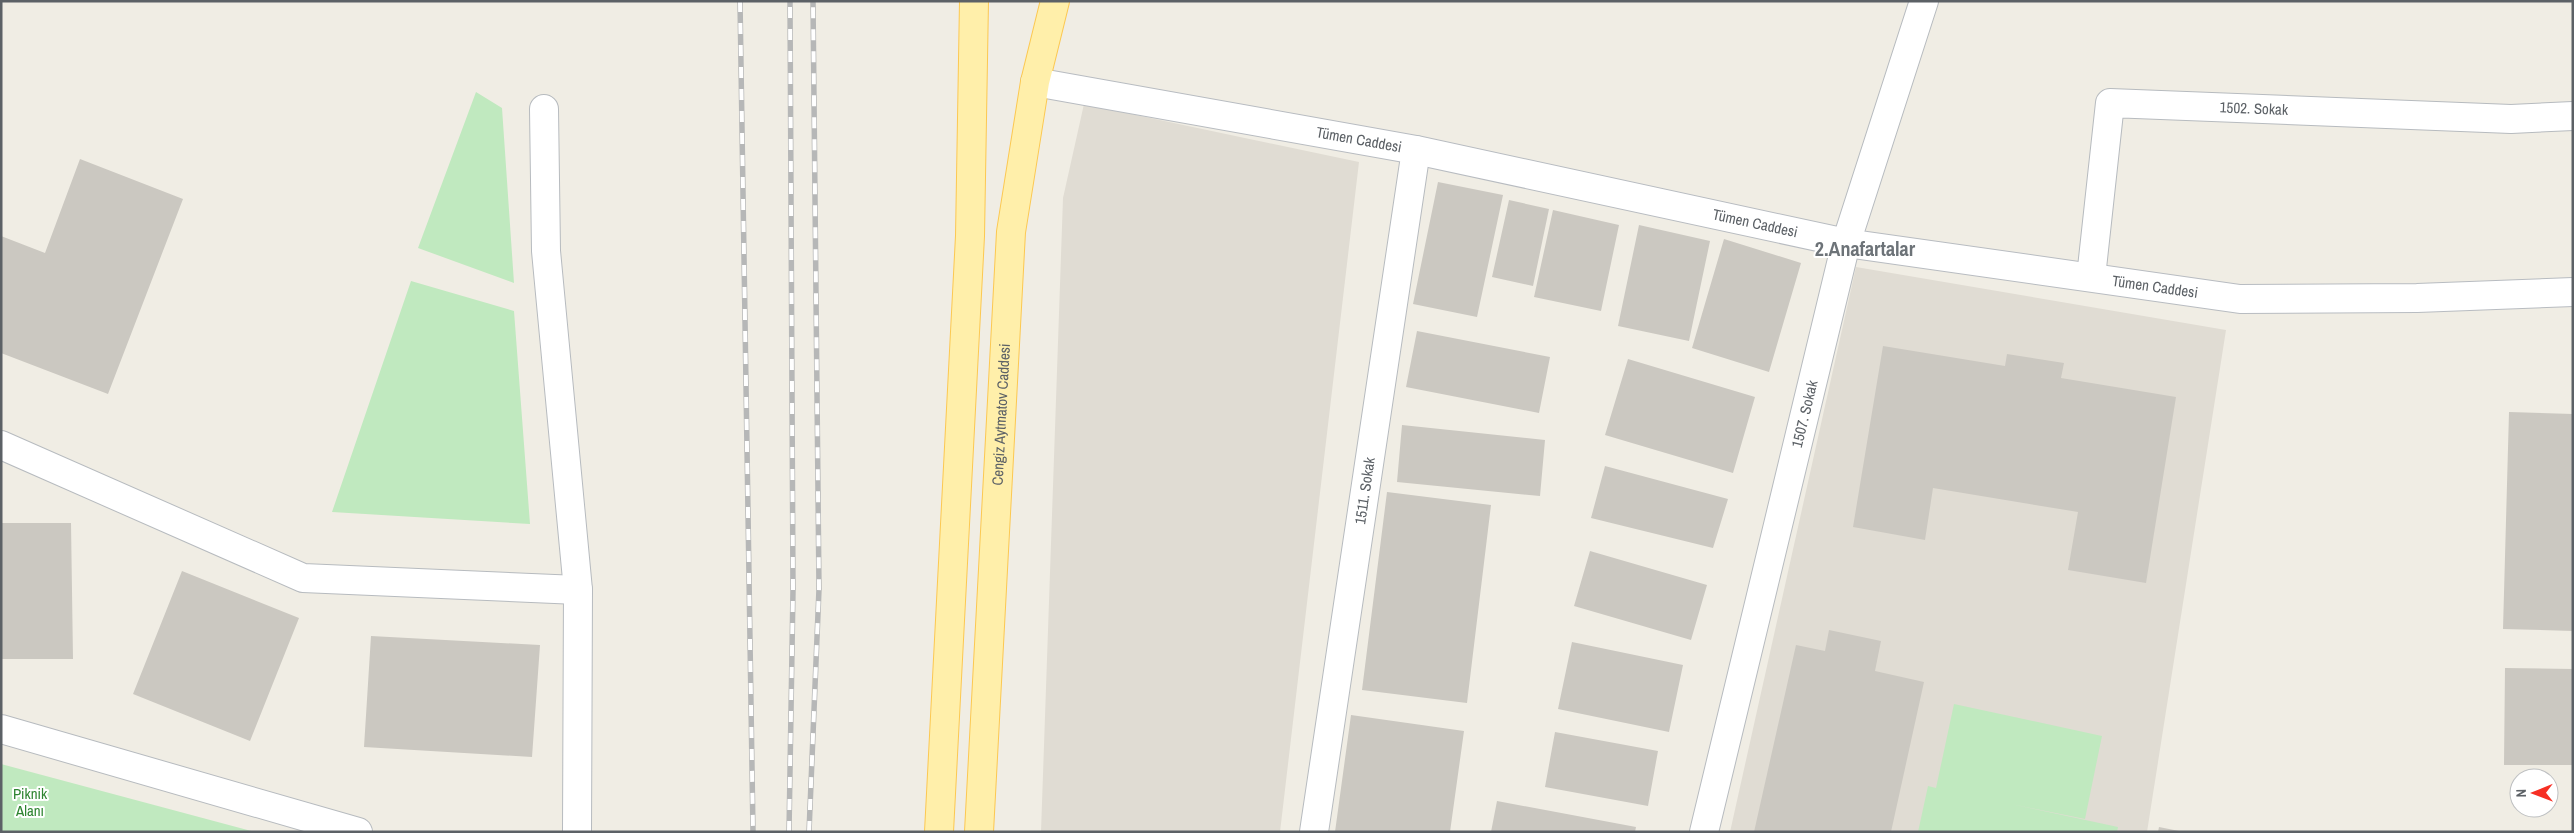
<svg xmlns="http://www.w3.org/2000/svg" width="2574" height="833" font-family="'Archivo Narrow',sans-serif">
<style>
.education{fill:#e0dcd3}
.green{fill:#c0e9bf}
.building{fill:#cbc8c1}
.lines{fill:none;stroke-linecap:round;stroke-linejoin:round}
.street-casing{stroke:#b7bbbf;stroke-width:30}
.secondary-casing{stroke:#b8bcc1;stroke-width:30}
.primary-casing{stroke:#fcc851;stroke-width:30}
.street{stroke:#fff;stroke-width:28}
.secondary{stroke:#fff;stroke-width:28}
.primary{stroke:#ffefaa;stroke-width:28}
.rail-casing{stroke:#b6b7b7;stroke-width:5.5}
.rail{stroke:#fff;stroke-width:4;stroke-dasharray:11;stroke-linecap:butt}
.labels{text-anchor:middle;stroke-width:4;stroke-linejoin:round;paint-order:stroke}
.street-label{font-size:15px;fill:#5c6166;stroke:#fff}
.park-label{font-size:15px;fill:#2e8430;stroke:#fff}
.district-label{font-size:20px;font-weight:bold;fill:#6d7378;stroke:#fff}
</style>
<rect width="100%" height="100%" fill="#f0ede4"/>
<path class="education" d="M1084 104 1359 162 1280 832H1041L1063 198Z
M1856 267 2226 330 2147 832H1730Z"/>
<path class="green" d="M476 92 502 108 514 283 418 248Z
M411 281 514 311 530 524 332 512Z
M1954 704 2102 736 2085 819 2011 804 2118 827 2117 832H1918L1928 786 1936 788Z
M1 764 255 832H1Z"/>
<path class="building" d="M80 159 183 199 108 394 1 353V236L45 253Z
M1438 182 1503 195 1477 317 1413 304Z
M1509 200 1549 209 1533 286 1492 277Z
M1553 210 1619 225 1601 311 1534 297Z
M1639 225 1710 241 1689 341 1618 326Z
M1724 239 1801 263 1769 372 1692 348Z
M1417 331 1550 357 1539 413 1406 387Z
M1883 346 2005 366 2007 354 2064 363 2061 378 2176 397 2146 583 2068 570 2078 512 1933 488 1925 540 1853 527Z
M1628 359 1755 397 1733 473 1605 435Z
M2509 412 2573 414V631L2503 629Z
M1402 425 1545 440 1540 496 1397 482Z
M1605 466 1728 499 1713 548 1591 518Z
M1387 492 1491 505 1467 703 1362 690Z
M1 523H71L73 659H1Z
M1590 551 1707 585 1691 640 1574 606Z
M182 571 299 618 250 741 133 694Z
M1829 630 1881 641 1875 671 1924 682 1891 832H1754L1796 645 1825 651Z
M371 636 540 645 532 757 364 747Z
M1572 642 1683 665 1669 732 1558 709Z
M2505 668 2573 669V765H2504Z
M1351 715 1464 731 1450 832H1335Z
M1555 732 1658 751 1648 806 1545 787Z
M1497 801 1636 827 1635 832H1491Z
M2159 827 2179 831V832H2158Z"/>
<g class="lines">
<defs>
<g id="street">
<path d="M544 109 546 251 578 590 577 832"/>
<path id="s1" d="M2091 277 2110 103 2511 119 2573 116"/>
<path d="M1 445 303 578 578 590"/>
<path d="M1 729 358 832"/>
<path id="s2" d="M1314 832 1416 150"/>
<path id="s3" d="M1704 832 1846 243 1924 1"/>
</g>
<g id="secondary">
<path id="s4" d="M1035 82 1416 150 1846 243 2240 299 2417 298 2573 292"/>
</g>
<g id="primary">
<path d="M939 832 970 236 974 1"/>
<path id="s5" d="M979 832 1011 232 1035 82 1055 1"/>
</g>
</defs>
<use href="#street" class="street-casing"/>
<use href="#secondary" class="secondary-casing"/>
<use href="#primary" class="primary-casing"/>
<use href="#street" class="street"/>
<use href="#secondary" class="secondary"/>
<use href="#primary" class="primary"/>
<defs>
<path id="rail" d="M740 1 753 832
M789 832 793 590 790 1
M809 832 819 589 813 1"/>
</defs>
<use href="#rail" class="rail-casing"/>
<use href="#rail" class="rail"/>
</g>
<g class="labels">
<g class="street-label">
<text dy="5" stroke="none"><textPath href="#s1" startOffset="319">1502. Sokak</textPath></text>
<text dy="5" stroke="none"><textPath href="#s4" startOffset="329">Tümen Caddesi</textPath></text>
<text dy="5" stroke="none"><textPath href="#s4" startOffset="734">Tümen Caddesi</textPath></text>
<text dy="5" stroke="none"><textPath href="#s4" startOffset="1139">Tümen Caddesi</textPath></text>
<text dy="5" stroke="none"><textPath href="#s5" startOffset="418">Cengiz Aytmatov Caddesi</textPath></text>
<text dy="5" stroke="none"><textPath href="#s3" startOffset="430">1507. Sokak</textPath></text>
<text dy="5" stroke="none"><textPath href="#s2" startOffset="345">1511. Sokak</textPath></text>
</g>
<g class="park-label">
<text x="30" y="799">Piknik<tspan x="30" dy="17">Alanı</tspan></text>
</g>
<g class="district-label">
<text x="1865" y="256">2.Anafartalar</text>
</g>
</g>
<rect width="2574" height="833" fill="none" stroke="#5c6166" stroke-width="5"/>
<g transform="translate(2534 793) rotate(269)"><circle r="24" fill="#ffffff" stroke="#bec0c2"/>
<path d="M0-4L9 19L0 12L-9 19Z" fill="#f62f24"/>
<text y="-8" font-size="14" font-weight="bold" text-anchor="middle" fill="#5c6166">N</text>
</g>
</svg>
